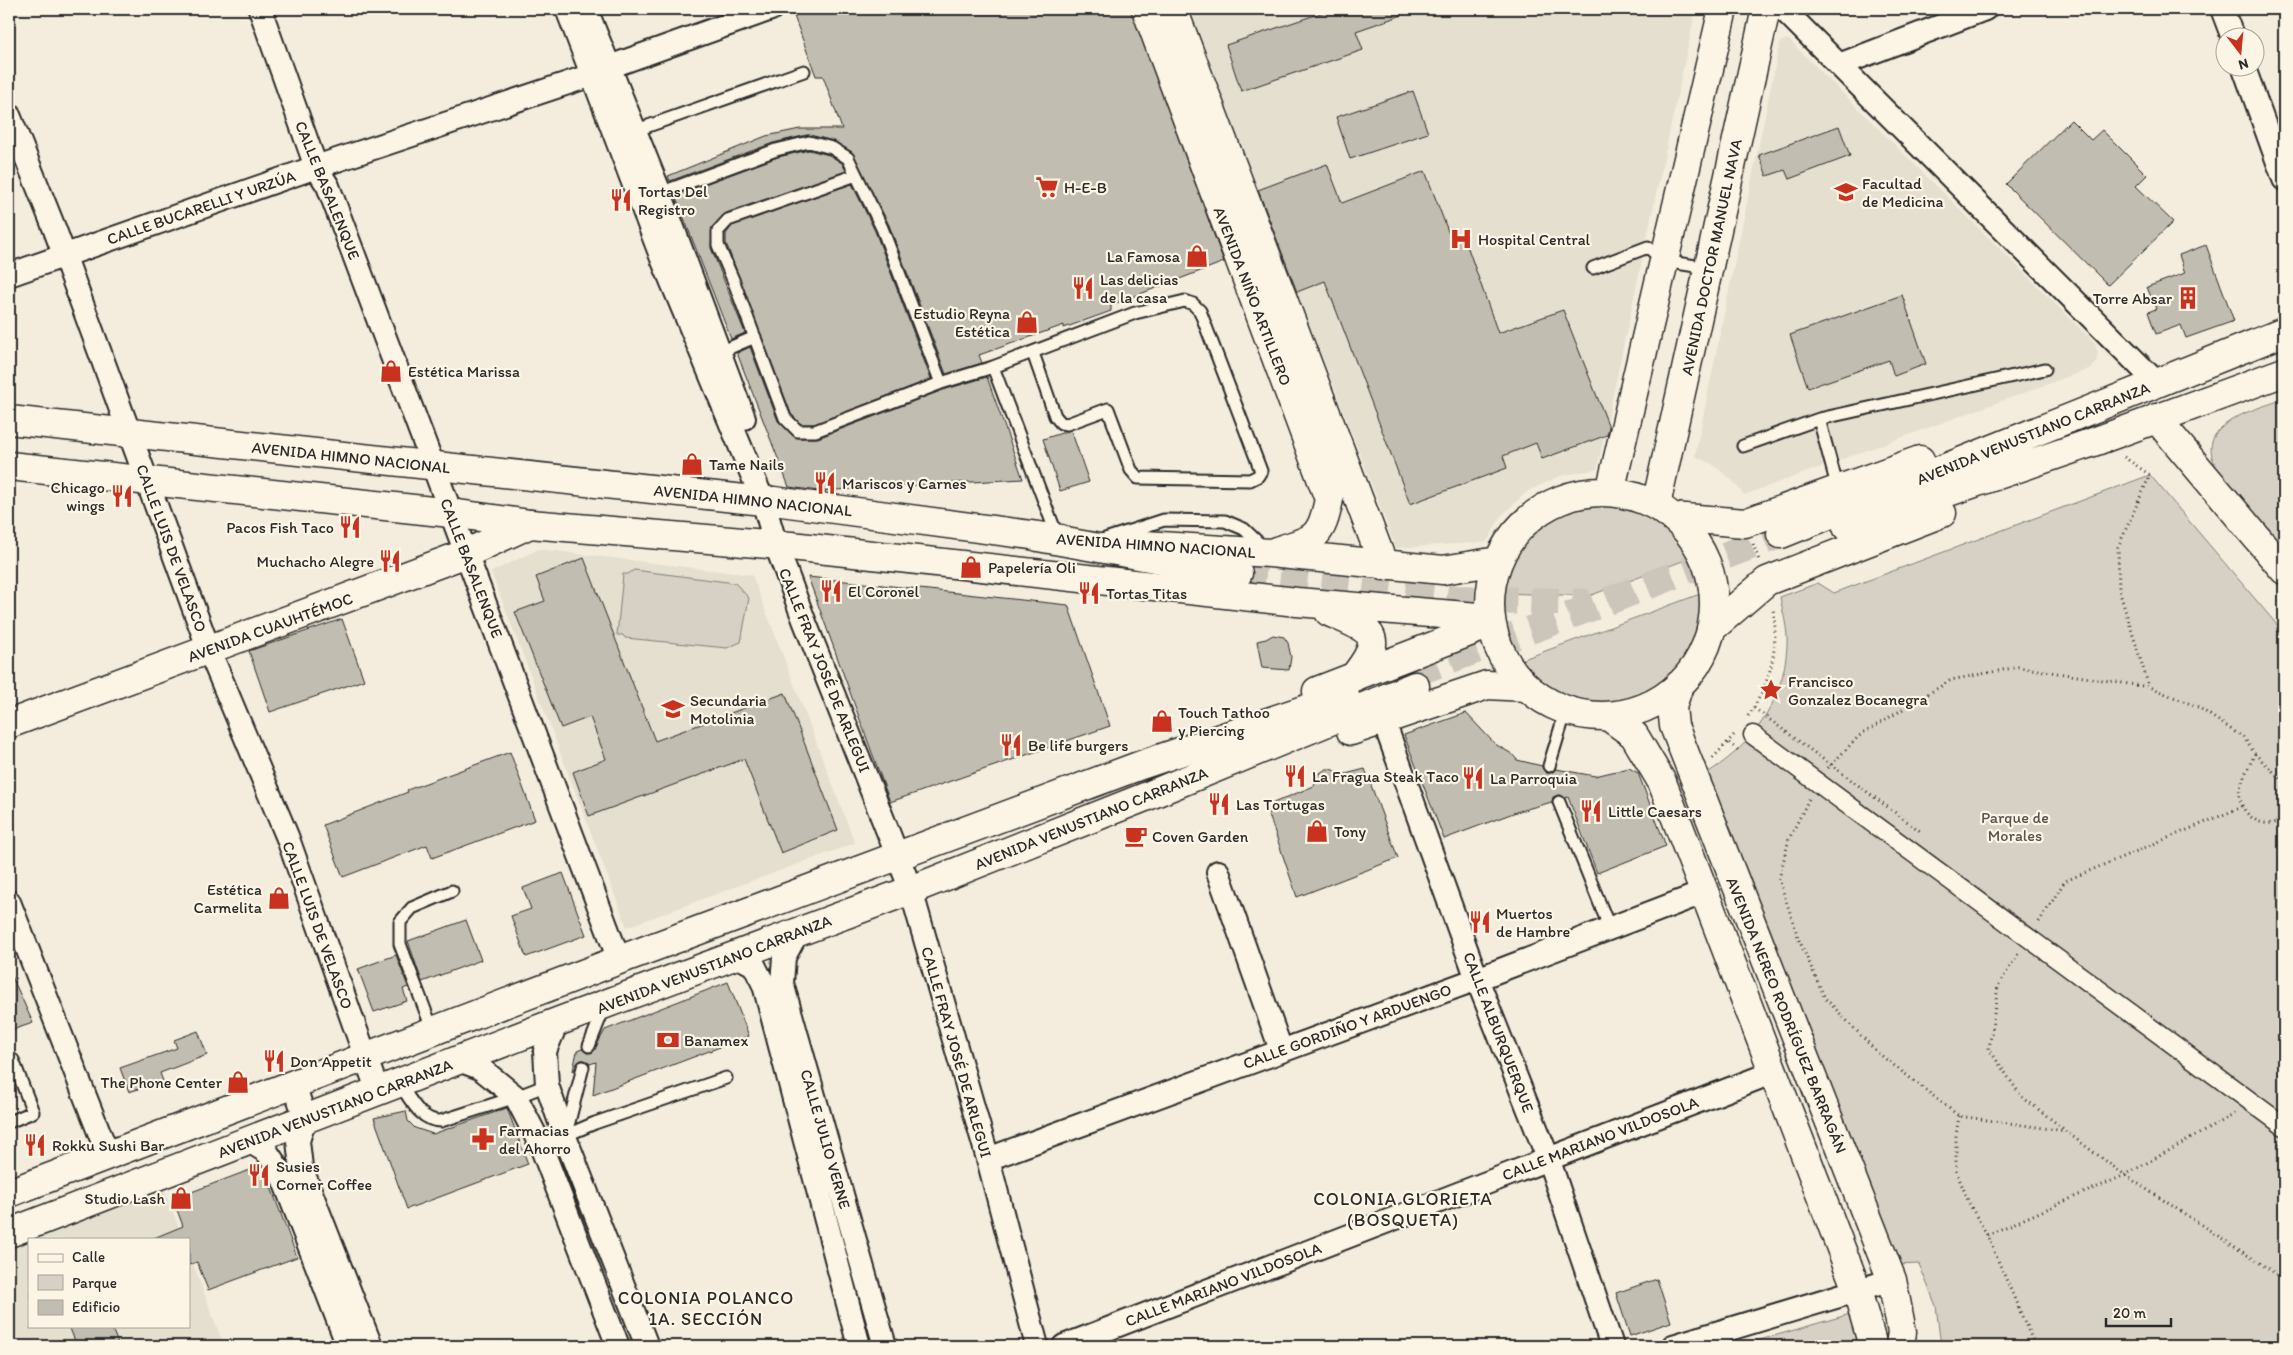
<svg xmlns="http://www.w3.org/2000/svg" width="2293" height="1355" font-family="Itim,sans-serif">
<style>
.built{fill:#e5dfd0}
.green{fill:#d6d1c4;stroke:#807e78}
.building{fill:#c2bdb1;stroke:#2b2b2b}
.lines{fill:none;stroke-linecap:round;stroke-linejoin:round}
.primary-tunnel{stroke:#ccc6ba;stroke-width:28;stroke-dasharray:28 14;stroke-linecap:butt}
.service-casing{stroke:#2b2b2b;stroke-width:15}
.pedestrian-casing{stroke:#2b2b2b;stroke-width:21}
.minor-casing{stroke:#2b2b2b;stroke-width:26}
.tertiary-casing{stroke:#2b2b2b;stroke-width:31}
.secondary-casing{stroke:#2b2b2b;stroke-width:31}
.primary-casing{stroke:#2b2b2b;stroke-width:31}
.path{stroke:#2b2b2b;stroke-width:3;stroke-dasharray:1 4;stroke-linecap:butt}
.service{stroke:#fcf5e5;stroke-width:11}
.pedestrian{stroke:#fcf5e5;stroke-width:18}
.minor{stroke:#fcf5e5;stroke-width:22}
.tertiary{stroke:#fcf5e5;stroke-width:28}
.secondary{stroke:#fcf5e5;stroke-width:28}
.primary{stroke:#fcf5e5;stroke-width:28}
.labels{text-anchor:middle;stroke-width:4.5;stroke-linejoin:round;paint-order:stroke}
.poi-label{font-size:16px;fill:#2b2b2b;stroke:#fcf5e5;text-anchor:start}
.street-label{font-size:16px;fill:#2b2b2b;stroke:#fcf5e5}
.park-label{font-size:16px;fill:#565451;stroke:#fcf5e5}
.neighbourhood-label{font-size:18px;letter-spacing:1px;fill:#2b2b2b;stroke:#fcf5e5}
</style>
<rect width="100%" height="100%" fill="#f4edde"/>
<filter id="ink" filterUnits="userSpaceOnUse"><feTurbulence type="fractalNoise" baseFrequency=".02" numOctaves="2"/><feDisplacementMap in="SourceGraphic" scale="10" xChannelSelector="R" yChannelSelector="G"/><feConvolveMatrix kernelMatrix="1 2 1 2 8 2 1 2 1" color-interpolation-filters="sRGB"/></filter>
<g filter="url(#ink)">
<path class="built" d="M1188 9H1696L1597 469 1560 476 1528 491 1501 516 1487 542 1396 548Z
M1788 39 2095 343 2098 353 2096 363 2089 369 1744 495 1733 481 1712 464 1695 456 1780 42Z
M539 549 752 575 855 843 627 927 491 572Z
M159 1176 183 1239H29V1326H189V1253L224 1346H9V1233Z"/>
<path class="green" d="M2284 399V549L2218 470C2216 466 2213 461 2212 456 2203 421 2260 408 2284 399Z
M2150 475 2284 633V1346H1941L1936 1306 1919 1264 1896 1265 1702 776C1751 748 1784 703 1787 646 1788 630 1783 613 1780 597L1818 583 1834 593Z
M1611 503C1643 510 1678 524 1688 559L1589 596 1501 593 1507 565 1525 538 1548 519 1577 507Z
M634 570 735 583 749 598 741 642 727 648 625 638 623 635H617L623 574H628Z
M1700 594C1706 611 1698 630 1690 645 1685 655 1679 670 1671 678 1636 711 1569 714 1534 679 1529 674 1525 666 1521 660Z
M1857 1312 1862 1346H1739Z"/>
<path class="building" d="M814 9H1131L1224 262 1111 305V311L1064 328V325L979 355 982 363 946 374 889 225 852 152 834 141 807 135 773 143 670 181 668 176 766 136 800 129H842L823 76H816L794 16Z
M1333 9H1411V12L1356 31 1363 50 1241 91 1226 45Z
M1413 91 1428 133 1350 159 1336 117Z
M2071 120 2091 140 2102 130 2147 175 2136 186 2173 222 2108 285 2006 184Z
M1839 126 1850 156 1789 179 1785 170 1767 176 1759 155Z
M809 150 829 155 842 163 846 171 726 213 712 227 711 248 745 333 731 339 675 195 778 157Z
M1327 164 1342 203 1425 171 1451 239 1463 234 1498 333 1563 310 1609 427 1607 435 1542 459 1536 443 1503 456 1507 468 1410 504 1325 281 1297 292 1258 190Z
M852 184 875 231 931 379 814 424H801L791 414 726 243V234L732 226Z
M2206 245 2234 321 2186 338 2181 325 2156 334 2148 312 2156 309 2147 287 2185 273 2179 255Z
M1902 295 1926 364 1894 376 1889 360 1808 388 1790 335Z
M750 347 778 421 793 436 798 438H818L943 390 987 377 1023 479 819 491 789 487 737 353Z
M1071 430 1089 482 1060 491 1043 439Z
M584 558 655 741 785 693 838 830 781 853 744 759 589 816 573 772 606 759 590 717 561 728 515 612 545 601 536 577Z
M808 577 1068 605 1110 726 890 802Z
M342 619 364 680 270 712 249 651Z
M1273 635 1284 637 1288 643 1291 657 1289 670 1262 668 1257 641 1266 639Z
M1466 713 1495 744 1512 754 1517 760 1542 766 1546 773H1551L1556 769 1595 776 1629 768 1638 773 1666 846 1597 873 1568 797 1565 798 1560 795 1553 797 1552 802 1516 812 1444 839 1404 735Z
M510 752 535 820 432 858 427 845 343 877 323 825 408 792 407 790Z
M1326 769H1331L1342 775 1365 769 1398 858 1297 897 1266 806 1314 786 1317 775Z
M563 873 586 935 526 957 511 916 531 909 523 888Z
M466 920 481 960 422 982 408 941Z
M396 955 408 987 403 989 407 1001 374 1012 358 969Z
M9 970 33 1023 9 1031Z
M728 982 749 1036 593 1095 596 1062 590 1064 585 1060H581L573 1071 577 1051 582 1049 587 1053 593 1052 605 1030Z
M198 1031 207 1055 160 1073 163 1081 129 1092 120 1068 177 1048 174 1040Z
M507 1108 528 1164 407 1209 374 1118 406 1111 408 1121 415 1128 433 1134Z
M260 1166 266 1174 297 1257 208 1290 197 1262 189 1265V1239L154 1238 183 1226 173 1199Z
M1657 1279 1671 1322 1630 1336 1616 1293Z
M69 1326H111L119 1346H77Z"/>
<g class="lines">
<path class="primary-tunnel" d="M1238 573 1455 599 1589 603
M1411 674 1603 603 1781 534"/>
<defs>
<path id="service" d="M634 131 804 71
M660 193 776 150 809 142 832 148 848 158 882 228 941 383 815 431H798L785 418 734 282 718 245V231L728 220 856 175
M1593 268 1648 247 1663 261 1709 268
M720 352 755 337
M1033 353 1055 416 1061 423 1067 424 1108 409 1131 470 1138 478 1250 480 1258 476 1261 471 1200 311 1193 304 1185 301 1135 313 993 367 1058 538
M941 383 993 367
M1819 419 2045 369
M1743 446 1819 419 1838 489
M1099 541 1164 520 1225 521 1244 529 1265 549
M1549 766 1566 710
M1559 802 1610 929
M433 1031 400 944V922L412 908 452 891
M589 1046 604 1008
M9 1062 13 1060 33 1112 9 1122
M399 1083C411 1100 420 1121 441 1121L516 1097 547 1085
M567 1130 583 1067
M541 1146 595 1123 726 1078"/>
<path id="pedestrian" d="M1753 735 2284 1126"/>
<path id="minor" d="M260 9 316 167 328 186 619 960
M567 9 661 256 763 501 776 545 804 620 911 890 988 1159 1037 1346
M586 9 660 193 744 418
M1783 9 2157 383
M2222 9 2233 38
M1839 65 1985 9
M2244 68 2284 179
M9 115 55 230 209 650 287 836 378 1092
M9 275 316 167 592 75 609 67 771 9
M1383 719 1477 979 1548 1158 1612 1346
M1218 872 1281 1050
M9 902 108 1155
M797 933 784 957 782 983 885 1346
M735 955 754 965 764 985 859 1346
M557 1022 545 1051 547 1085 565 1137 647 1346
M459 1060 480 1068 516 1097 541 1146 618 1346
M294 1084 305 1118 298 1141 301 1167 371 1346
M249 1141 267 1152 281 1173 348 1346
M988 1159 1477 979 1705 892
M1064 1346 1774 1072
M1673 1346 1892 1280"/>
<path id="tertiary" d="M2156 418 2284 570
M1679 685 1672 707 1674 726 1892 1280 1902 1332 1900 1346
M1609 717 1634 735 1662 782 1857 1290 1871 1339 1869 1346
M9 724 467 553 530 524"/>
<path id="secondary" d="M1146 9 1329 499C1321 540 1314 539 1276 551
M1173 9 1384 566
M9 420 763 501H774L1061 539
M9 466 451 513 530 524 791 546 1297 602 1490 618
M1610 492 1723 9
M1490 604a112 112 0 1 1 224 0a112 112 0 1 1-224 0Z
M1656 505 1766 9
M1129 544 1270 553 1443 570 1498 561
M1329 612C1372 631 1388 634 1353 678"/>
<path id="primary" d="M1673 517 1745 523 1920 460
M1847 527 2099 440 2284 372
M1781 534 2284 332
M1038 537 1238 573
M1711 629 1767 581 1942 513
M1317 691 1490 624
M1351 731 1487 685 1526 687
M9 1193 619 960 1141 765 1345 696
M9 1233 557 1022 911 890 1145 797 1415 686"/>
</defs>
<use href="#service" class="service-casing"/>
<use href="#pedestrian" class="pedestrian-casing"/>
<use href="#minor" class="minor-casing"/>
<use href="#tertiary" class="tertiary-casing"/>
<use href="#secondary" class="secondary-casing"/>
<use href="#primary" class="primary-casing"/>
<path class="path" d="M2124 457 2150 475 2118 547 2119 590 2149 687
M1753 544 1759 560
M1754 708 1920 831
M1748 716C1771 683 1779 648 1773 609
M1729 743 1738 750
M1713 758 1734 735
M1828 768 1859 736 1951 680 2018 667 2149 687 2198 707 2244 738 2255 754
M2284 782 2255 754C2250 765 2243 776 2240 788 2237 804 2248 820 2264 823 2271 824 2278 822 2284 821
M1809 799 1789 839 1779 879 1799 940 1825 998 1878 1053 1959 1116 2065 1131 2125 1175 2284 1279
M2039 922 2065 881 2242 807
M2018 954 1998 986 1989 1049 2021 1096 2065 1130
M1959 1116 1956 1135V1171L1970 1205 1987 1235 2035 1346
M2278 1145 2284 1150
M1987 1235 2125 1175 2235 1114"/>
<use href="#service" class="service"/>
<use href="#pedestrian" class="pedestrian"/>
<use href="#minor" class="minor"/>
<use href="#tertiary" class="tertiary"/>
<use href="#secondary" class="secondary"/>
<use href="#primary" class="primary"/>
</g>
</g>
<defs>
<symbol id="supermarket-bare" viewBox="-9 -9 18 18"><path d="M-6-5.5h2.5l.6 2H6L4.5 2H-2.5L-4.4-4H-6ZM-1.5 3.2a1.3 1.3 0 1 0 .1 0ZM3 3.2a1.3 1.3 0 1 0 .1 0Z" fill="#c8321e" stroke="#fcf5e5" stroke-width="2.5" paint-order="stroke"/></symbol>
<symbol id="university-bare" viewBox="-9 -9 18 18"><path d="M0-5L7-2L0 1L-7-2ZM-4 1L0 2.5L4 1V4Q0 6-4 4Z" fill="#c8321e" stroke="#fcf5e5" stroke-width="2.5" paint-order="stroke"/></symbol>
<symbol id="restaurant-bare" viewBox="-9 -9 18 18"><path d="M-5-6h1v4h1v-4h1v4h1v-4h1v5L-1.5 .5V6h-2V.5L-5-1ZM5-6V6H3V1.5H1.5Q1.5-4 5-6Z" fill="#c8321e" stroke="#fcf5e5" stroke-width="2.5" paint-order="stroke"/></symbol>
<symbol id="hospital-bare" viewBox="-9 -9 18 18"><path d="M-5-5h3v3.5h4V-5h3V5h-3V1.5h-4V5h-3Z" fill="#c8321e" stroke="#fcf5e5" stroke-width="2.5" paint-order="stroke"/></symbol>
<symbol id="shop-bare" viewBox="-9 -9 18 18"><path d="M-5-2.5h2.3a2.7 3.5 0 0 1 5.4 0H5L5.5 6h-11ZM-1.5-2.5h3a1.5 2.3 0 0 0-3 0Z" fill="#c8321e" stroke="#fcf5e5" stroke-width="2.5" paint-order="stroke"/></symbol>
<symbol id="building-bare" viewBox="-9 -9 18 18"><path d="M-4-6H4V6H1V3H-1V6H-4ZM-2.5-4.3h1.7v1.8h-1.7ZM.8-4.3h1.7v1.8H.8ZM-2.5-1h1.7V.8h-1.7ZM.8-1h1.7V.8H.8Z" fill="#c8321e" stroke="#fcf5e5" stroke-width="2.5" paint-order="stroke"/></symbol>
<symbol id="sight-bare" viewBox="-9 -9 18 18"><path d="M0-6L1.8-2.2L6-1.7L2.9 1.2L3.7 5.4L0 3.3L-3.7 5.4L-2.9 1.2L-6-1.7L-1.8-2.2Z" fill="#c8321e" stroke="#fcf5e5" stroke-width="2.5" paint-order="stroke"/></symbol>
<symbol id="school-bare" viewBox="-9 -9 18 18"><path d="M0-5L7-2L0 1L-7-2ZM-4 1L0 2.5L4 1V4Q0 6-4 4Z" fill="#c8321e" stroke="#fcf5e5" stroke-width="2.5" paint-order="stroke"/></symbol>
<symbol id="cafe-bare" viewBox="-9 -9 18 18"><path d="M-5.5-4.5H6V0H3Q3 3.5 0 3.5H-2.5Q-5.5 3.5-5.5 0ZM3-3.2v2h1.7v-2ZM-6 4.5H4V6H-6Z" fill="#c8321e" stroke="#fcf5e5" stroke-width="2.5" paint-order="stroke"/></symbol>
<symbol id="bank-bare" viewBox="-9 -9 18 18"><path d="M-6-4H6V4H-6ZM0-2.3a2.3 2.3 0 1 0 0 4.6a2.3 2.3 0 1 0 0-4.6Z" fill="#c8321e" stroke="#fcf5e5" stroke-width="2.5" paint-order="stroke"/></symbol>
<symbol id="pharmacy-bare" viewBox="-9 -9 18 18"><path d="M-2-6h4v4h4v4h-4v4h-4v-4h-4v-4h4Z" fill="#c8321e" stroke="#fcf5e5" stroke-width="2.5" paint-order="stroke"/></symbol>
</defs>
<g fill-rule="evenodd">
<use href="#supermarket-bare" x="1031" y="171" width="32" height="32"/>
<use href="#university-bare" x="1830" y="176" width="32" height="32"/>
<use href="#restaurant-bare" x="605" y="184" width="32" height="32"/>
<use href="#hospital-bare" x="1445" y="223" width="32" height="32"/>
<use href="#shop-bare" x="1181" y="240" width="32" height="32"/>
<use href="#restaurant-bare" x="1067" y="272" width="32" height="32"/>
<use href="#building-bare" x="2172" y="282" width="32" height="32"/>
<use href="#shop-bare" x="1011" y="306" width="32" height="32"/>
<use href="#shop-bare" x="375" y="355" width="32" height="32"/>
<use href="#shop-bare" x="676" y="448" width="32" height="32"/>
<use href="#restaurant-bare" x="809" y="467" width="32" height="32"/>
<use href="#restaurant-bare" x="106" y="480" width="32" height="32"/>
<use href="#restaurant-bare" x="334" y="511" width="32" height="32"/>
<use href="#restaurant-bare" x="374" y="545" width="32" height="32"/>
<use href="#shop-bare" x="955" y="551" width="32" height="32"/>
<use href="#restaurant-bare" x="815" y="575" width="32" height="32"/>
<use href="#restaurant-bare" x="1073" y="577" width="32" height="32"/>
<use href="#sight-bare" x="1755" y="674" width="32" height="32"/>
<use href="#school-bare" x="657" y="693" width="32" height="32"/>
<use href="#shop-bare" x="1146" y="705" width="32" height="32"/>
<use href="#restaurant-bare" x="995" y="729" width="32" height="32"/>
<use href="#restaurant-bare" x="1279" y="760" width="32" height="32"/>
<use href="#restaurant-bare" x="1457" y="762" width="32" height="32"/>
<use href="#restaurant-bare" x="1203" y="788" width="32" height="32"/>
<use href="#restaurant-bare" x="1575" y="795" width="32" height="32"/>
<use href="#shop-bare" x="1301" y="815" width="32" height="32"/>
<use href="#cafe-bare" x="1120" y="820" width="32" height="32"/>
<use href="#shop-bare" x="263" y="882" width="32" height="32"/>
<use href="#restaurant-bare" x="1464" y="906" width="32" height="32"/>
<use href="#bank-bare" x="652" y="1024" width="32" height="32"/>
<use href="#restaurant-bare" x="258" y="1045" width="32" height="32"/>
<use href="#shop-bare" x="222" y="1066" width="32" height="32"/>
<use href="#pharmacy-bare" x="467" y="1123" width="32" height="32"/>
<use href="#restaurant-bare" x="19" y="1129" width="32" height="32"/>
<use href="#restaurant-bare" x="243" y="1159" width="32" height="32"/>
<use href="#shop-bare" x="165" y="1182" width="32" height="32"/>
</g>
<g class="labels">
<g class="poi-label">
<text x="1862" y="189">Facultad<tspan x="1862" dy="18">de Medicina</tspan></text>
<text x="1064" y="193">H-E-B</text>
<text x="638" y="197">Tortas Del<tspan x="638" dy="18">Registro</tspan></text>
<text x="1478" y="245">Hospital Central</text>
<text x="1180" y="262" text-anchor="end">La Famosa</text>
<text x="1100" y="285">Las delicias<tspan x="1100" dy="18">de la casa</tspan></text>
<text x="2172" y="304" text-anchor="end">Torre Absar</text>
<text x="1010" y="319" text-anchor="end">Estudio Reyna<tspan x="1010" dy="18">Estética</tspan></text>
<text x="408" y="377">Estética Marissa</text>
<text x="709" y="470">Tame Nails</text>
<text x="842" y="489">Mariscos y Carnes</text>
<text x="105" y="493" text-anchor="end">Chicago<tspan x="105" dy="18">wings</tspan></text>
<text x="334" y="533" text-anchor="end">Pacos Fish Taco</text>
<text x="374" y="567" text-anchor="end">Muchacho Alegre</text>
<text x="988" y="573">Papelería Oli</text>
<text x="848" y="597">El Coronel</text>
<text x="1106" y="599">Tortas Titas</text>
<text x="1788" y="687">Francisco<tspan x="1788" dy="18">Gonzalez Bocanegra</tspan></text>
<text x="690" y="706">Secundaria<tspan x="690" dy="18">Motolinia</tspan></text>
<text x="1178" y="718">Touch Tathoo<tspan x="1178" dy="18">y Piercing</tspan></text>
<text x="1028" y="751">Be life burgers</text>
<text x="1312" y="782">La Fragua Steak Taco</text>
<text x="1490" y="784">La Parroquia</text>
<text x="1236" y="810">Las Tortugas</text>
<text x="1608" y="817">Little Caesars</text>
<text x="1334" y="837">Tony</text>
<text x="1152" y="842">Coven Garden</text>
<text x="262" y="895" text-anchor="end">Estética<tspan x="262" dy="18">Carmelita</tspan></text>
<text x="1496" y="919">Muertos<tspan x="1496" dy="18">de Hambre</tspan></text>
<text x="684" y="1046">Banamex</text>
<text x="290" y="1067">Don Appetit</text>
<text x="222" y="1088" text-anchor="end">The Phone Center</text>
<text x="499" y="1136">Farmacias<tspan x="499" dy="18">del Ahorro</tspan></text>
<text x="52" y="1151">Rokku Sushi Bar</text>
<text x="276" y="1172">Susies<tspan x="276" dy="18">Corner Coffee</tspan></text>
<text x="165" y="1204" text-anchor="end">Studio Lash</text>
</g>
<g class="street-label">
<text transform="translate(328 190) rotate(68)" y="6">CALLE BASALENQUE</text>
<text transform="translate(201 207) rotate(-19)" y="6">CALLE BUCARELLI Y URZÚA</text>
<text transform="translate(1711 257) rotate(-78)" y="6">AVENIDA DOCTOR MANUEL NAVA</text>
<text transform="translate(1253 296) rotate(69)" y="6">AVENIDA NIÑO ARTILLERO</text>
<text transform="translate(2033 433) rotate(-22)" y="6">AVENIDA VENUSTIANO CARRANZA</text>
<text transform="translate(351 457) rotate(6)" y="6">AVENIDA HIMNO NACIONAL</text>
<text transform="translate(753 500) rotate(6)" y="6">AVENIDA HIMNO NACIONAL</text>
<text transform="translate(1156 545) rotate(4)" y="6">AVENIDA HIMNO NACIONAL</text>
<text transform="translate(172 548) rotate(70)" y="6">CALLE LUIS DE VELASCO</text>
<text transform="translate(472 568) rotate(69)" y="6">CALLE BASALENQUE</text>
<text transform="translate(270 627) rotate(-20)" y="6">AVENIDA CUAUHTÉMOC</text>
<text transform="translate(825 670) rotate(68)" y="6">CALLE FRAY JOSÉ DE ARLEGUI</text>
<text transform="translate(1091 818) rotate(-22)" y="6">AVENIDA VENUSTIANO CARRANZA</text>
<text transform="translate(318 925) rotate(70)" y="6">CALLE LUIS DE VELASCO</text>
<text transform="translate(714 964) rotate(-21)" y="6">AVENIDA VENUSTIANO CARRANZA</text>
<text transform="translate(1787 1015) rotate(68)" y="6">AVENIDA NEREO RODRÍGUEZ BARRAGÁN</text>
<text transform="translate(1347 1026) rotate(-20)" y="6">CALLE GORDIÑO Y ARDUENGO</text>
<text transform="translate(1499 1032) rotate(69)" y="6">CALLE ALBURQUERQUE</text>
<text transform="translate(957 1052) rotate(74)" y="6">CALLE FRAY JOSÉ DE ARLEGUI</text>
<text transform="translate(335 1108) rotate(-21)" y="6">AVENIDA VENUSTIANO CARRANZA</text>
<text transform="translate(1600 1138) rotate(-21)" y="6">CALLE MARIANO VILDOSOLA</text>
<text transform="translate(826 1139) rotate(74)" y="6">CALLE JULIO VERNE</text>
<text transform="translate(1223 1284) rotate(-21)" y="6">CALLE MARIANO VILDOSOLA</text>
</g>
<g class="park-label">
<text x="2015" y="823">Parque de<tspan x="2015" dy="18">Morales</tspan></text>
</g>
<g class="neighbourhood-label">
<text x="1403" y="1205">COLONIA GLORIETA<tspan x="1403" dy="21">(BOSQUETA)</tspan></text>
<text x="706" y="1304">COLONIA POLANCO<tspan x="706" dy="21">1A. SECCIÓN</tspan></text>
</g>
</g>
<rect width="2293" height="1355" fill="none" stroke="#fcf5e5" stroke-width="30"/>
<rect x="15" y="15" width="2263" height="1325" fill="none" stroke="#2b2b2b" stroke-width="2" filter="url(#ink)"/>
<rect x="28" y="1238" width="162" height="90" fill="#fcf5e5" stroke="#a8a49b"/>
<rect x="38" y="1254" width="25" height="8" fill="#fcf5e5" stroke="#a8a49b"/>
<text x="72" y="1262" font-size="15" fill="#2b2b2b">Calle</text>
<rect x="38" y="1275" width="25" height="15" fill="#d6d1c4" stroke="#a8a49b"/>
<text x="72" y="1288" font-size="15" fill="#2b2b2b">Parque</text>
<rect x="38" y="1300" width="25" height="15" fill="#c2bdb1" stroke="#a8a49b"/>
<text x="72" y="1312" font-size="15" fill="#2b2b2b">Edificio</text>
<g transform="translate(2240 52) rotate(164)"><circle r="24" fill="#fcf5e5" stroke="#a8a49b"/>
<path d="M0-4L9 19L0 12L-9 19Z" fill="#c8321e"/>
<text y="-8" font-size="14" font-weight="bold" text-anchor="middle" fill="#2b2b2b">N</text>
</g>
<path d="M2106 1318v8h65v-8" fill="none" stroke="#2b2b2b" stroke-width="2.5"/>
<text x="2113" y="1318" font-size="15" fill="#2b2b2b" stroke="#fcf5e5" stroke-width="4" paint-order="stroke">20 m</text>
</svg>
